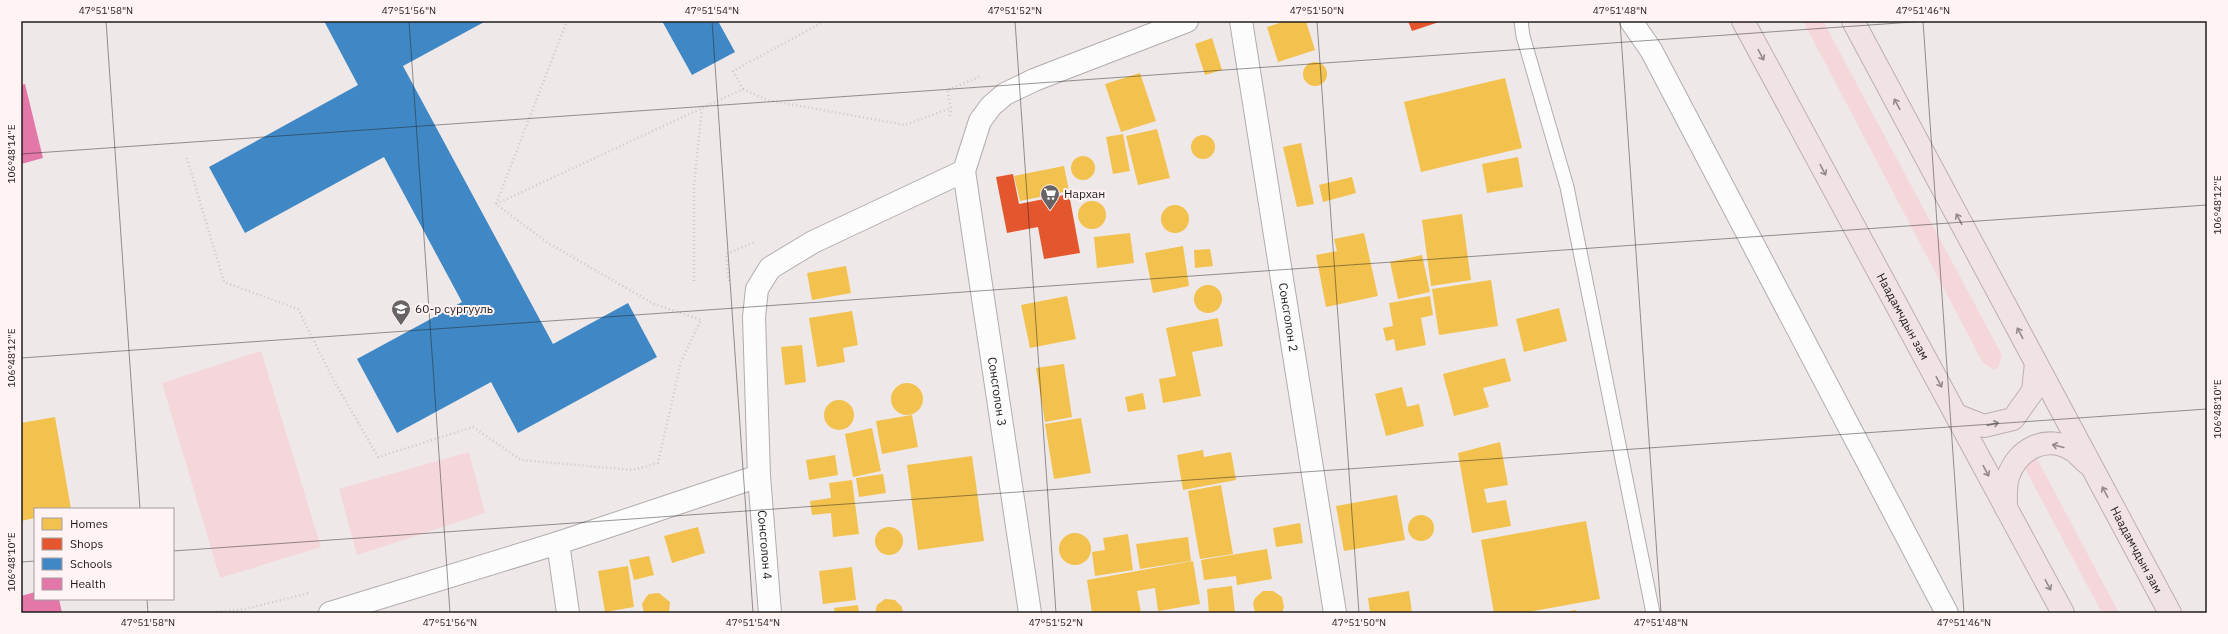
<svg xmlns="http://www.w3.org/2000/svg" width="2228" height="634" font-family="'IBM Plex Sans',sans-serif">
<style>
.green{fill:#f4d6db}
.homes{fill:#f2c14e}
.shops{fill:#e4572e}
.schools{fill:#3f88c5}
.health{fill:#e377a8}
.lines{fill:none;stroke-linecap:round;stroke-linejoin:round}
.lane-casing{stroke:#b1acad;stroke-width:15}
.street-casing{stroke:#b1acad;stroke-width:24}
.highway-casing{stroke:#beafb1;stroke-width:24}
.path{stroke:#cbc9ca;stroke-width:2.5;stroke-dasharray:1 3;stroke-linecap:butt}
.lane{stroke:#fcfcfc;stroke-width:13}
.street{stroke:#fcfcfc;stroke-width:22}
.highway{stroke:#f0e2e5;stroke-width:22}
.oneway{stroke:#92898b}
.ticks{fill:none;stroke:#201c1c;stroke-width:1;stroke-opacity:0.45}
.labels{text-anchor:middle;stroke-width:4;stroke-linejoin:round;paint-order:stroke}
.poi-label{font-size:12px;fill:#201c1c;stroke:#fff3f4;text-anchor:start}
.street-label{font-size:12px;fill:#201c1c;stroke:#fff3f4}
.neatline{fill:none;stroke:#201c1c;stroke-width:1.5}
.ticks-label{font-size:10px;text-anchor:middle;fill:#201c1c}
</style>
<rect width="100%" height="100%" fill="#eee8e9"/>
<path class="green" d="M1803 21H1823L2002 355 1998 368 1993 369 1983 363Z
M261 351 321 547 220 578 162 383Z
M469 452 485 513 357 555 339 489Z
M2036 457 2119 613H2102L2023 465Z"/>
<path class="homes" d="M1286 21H1306L1315 50 1278 62 1267 27Z
M1212 38 1222 70 1205 75 1195 44Z
M1303 74a12 12 0 1 1 24 0a12 12 0 1 1-24 0Z
M1140 73 1156 121 1121 132 1105 84Z
M1505 78 1522 148 1421 172 1404 102Z
M1157 129 1170 178 1138 185 1126 136Z
M1123 134 1130 171 1113 174 1106 137Z
M1191 147a12 12 0 1 1 24 0a12 12 0 1 1-24 0Z
M1301 143 1314 204 1297 207 1283 147Z
M1071 168a12 12 0 1 1 24 0a12 12 0 1 1-24 0Z
M1518 157 1523 187 1487 193 1482 164Z
M1064 166 1069 191 1020 201 1014 176Z
M1352 177 1356 193 1323 202 1319 185Z
M1078 215a14 14 0 1 1 28 0a14 14 0 1 1-28 0Z
M1161 219a14 14 0 1 1 28 0a14 14 0 1 1-28 0Z
M1462 214 1471 280 1431 286 1422 220Z
M1130 233 1134 263 1097 268 1094 237Z
M1364 233 1378 296 1326 307 1316 255 1337 251 1334 239Z
M1183 246 1189 286 1153 293 1145 253Z
M1210 249 1213 266 1195 268 1194 250Z
M1422 255 1430 292 1398 299 1390 262Z
M846 266 851 293 812 300 807 273Z
M1491 280 1498 326 1439 335 1432 289Z
M1194 299a14 14 0 1 1 28 0a14 14 0 1 1-28 0Z
M1067 296 1076 339 1030 348 1021 305Z
M1430 296 1433 315 1421 318 1426 345 1396 351 1394 339 1386 341 1383 328 1393 326 1389 303Z
M1559 308 1567 341 1524 352 1516 319Z
M852 311 858 345 843 348 845 362 817 367 809 318Z
M1218 318 1223 346 1192 352 1201 396 1163 403 1159 379 1176 376 1166 328Z
M802 345 806 382 785 385 781 347Z
M1505 358 1511 381 1483 388 1489 407 1454 416 1443 374Z
M1064 364 1072 417 1045 422 1036 368Z
M891 399a16 16 0 1 1 32 0a16 16 0 1 1-32 0Z
M1402 387 1407 407 1419 404 1424 426 1386 436 1375 394Z
M1143 393 1146 409 1128 412 1125 397Z
M824 415a15 15 0 1 1 30 0a15 15 0 1 1-30 0Z
M912 415 918 447 882 454 876 421Z
M55 417 71 509H35V518L21 521V423Z
M1081 418 1091 473 1054 479 1045 424Z
M872 428 881 471 853 477 845 434Z
M1500 442 1508 485 1484 489 1487 503 1506 500 1511 526 1472 533 1458 453Z
M1203 450 1204 457 1231 452 1236 480 1183 490 1177 455Z
M835 455 838 475 809 480 806 460Z
M972 456 984 541 918 550 907 465Z
M883 474 886 493 859 497 856 478Z
M852 480 859 534 833 537 831 513 812 515 810 501 831 498 829 483Z
M1221 485 1233 554 1200 559 1188 491Z
M1397 495 1405 540 1344 551 1336 506Z
M1408 528a13 13 0 1 1 26 0a13 13 0 1 1-26 0Z
M1586 521 1600 599 1523 613H1494L1481 540Z
M1300 523 1303 543 1276 547 1273 528Z
M875 541a14 14 0 1 1 28 0a14 14 0 1 1-28 0Z
M698 527 705 553 672 563 664 536Z
M1059 549a16 16 0 1 1 32 0a16 16 0 1 1-32 0Z
M1128 534 1133 570 1095 576 1092 552 1105 550 1103 538Z
M1188 537 1191 561 1140 569 1136 544Z
M1267 549 1272 579 1237 585 1236 576 1204 580 1201 560Z
M649 556 654 575 634 580 629 560Z
M1193 561 1200 604 1158 611 1155 588 1137 591 1141 613H1092L1087 580Z
M628 566 634 607 605 612 598 571Z
M852 567 856 600 823 604 819 571Z
M1232 586 1235 613H1209L1207 589Z
M1263 591H1273L1282 597 1284 607 1282 613H1255L1253 603 1255 598Z
M1409 591 1412 613H1370L1368 598Z
M659 593 670 602 669 613H644L642 604 646 597 649 594Z
M885 599 895 600 902 607 903 613H875L877 605Z
M858 605 859 613H835L834 608Z
M1576 610V613H1564V612Z"/>
<path class="shops" d="M1408 21H1442L1412 31Z
M1013 174 1019 204 1069 194 1080 253 1044 259 1038 227 1007 233 996 177Z"/>
<path class="schools" d="M324 21H486L403 66 553 344 628 303 657 357 518 433 491 382 397 433 357 359 462 302 384 157 245 233 209 167 358 85Z
M662 21H718L735 52 692 75Z"/>
<path class="health" d="M25 84 43 158 21 164V85Z
M35 592V599H59L62 613H21V596Z"/>
<g class="lines">
<defs>
<path id="lane" d="M1521 21 1523 36 1567 187 1653 613"/>
<g id="street">
<path id="s1" d="M1241 21 1335 613"/>
<path d="M1631 21 1651 50 1947 613"/>
<path id="s2" d="M964 171 1030 613"/>
<path id="s3" d="M759 476 770 613"/>
<path d="M558 543 568 613"/>
<path d="M330 613 558 543 759 476 754 317 757 289 770 268 813 242 964 171 980 121 991 106 1005 94 1034 80 1187 21"/>
</g>
<g id="highway">
<path id="s4" d="M1743 21 2063 613"/>
<path id="s5" d="M1853 21 2170 613"/>
<path d="M1956 415 1984 426 2013 419 2033 391 2036 363"/>
<path d="M2006 508C2006 499 2005 486 2008 477 2017 449 2047 433 2074 451 2079 455 2083 460 2088 464"/>
</g>
</defs>
<use href="#lane" class="lane-casing"/>
<use href="#street" class="street-casing"/>
<use href="#highway" class="highway-casing"/>
<path class="path" d="M743 89 767 100 905 125 951 108 947 90 979 77
M950 116 951 108
M187 158 224 282 298 309 332 377 378 457 473 427 521 460 633 470 658 463 681 362 701 320 654 304 548 243 496 204 743 89 733 71 825 21
M496 204 567 21
M694 281V185L702 109
M729 281 726 254 755 242
M201 613 245 609 309 593"/>
<use href="#lane" class="lane"/>
<use href="#street" class="street"/>
<use href="#highway" class="highway"/>
</g>
<defs><path id="oneway-shaft" d="M-6 0H5M1.5-3L5.5 0L1.5 3" fill="none" stroke-width="1.6" stroke-linecap="round" stroke-linejoin="round"/></defs>
<g class="oneway">
<use href="#oneway-shaft" transform="translate(1761 55) rotate(62)"/>
<use href="#oneway-shaft" transform="translate(1897 104) rotate(-118)"/>
<use href="#oneway-shaft" transform="translate(1823 170) rotate(62)"/>
<use href="#oneway-shaft" transform="translate(1959 219) rotate(-118)"/>
<use href="#oneway-shaft" transform="translate(2020 333) rotate(-118)"/>
<use href="#oneway-shaft" transform="translate(1939 382) rotate(62)"/>
<use href="#oneway-shaft" transform="translate(1993 424) rotate(-13)"/>
<use href="#oneway-shaft" transform="translate(2058 446) rotate(-166)"/>
<use href="#oneway-shaft" transform="translate(1986 471) rotate(62)"/>
<use href="#oneway-shaft" transform="translate(2105 492) rotate(-118)"/>
<use href="#oneway-shaft" transform="translate(2048 585) rotate(62)"/>
</g>
<path class="ticks" d="M106 21 140 509M409 21 450 613M712 21 753 613M1015 21 1056 613M1317 21 1359 613M1620 21 1661 613M1923 21 1964 613M21 154 1927 21M21 358 2207 205M173 551 2207 409M21 562 35 561M147 599 148 613M2201 613H2207"/>
<defs>
<symbol id="supermarket-pin" viewBox="-11 -11 22 30"><path d="M0 17L-7.5 6A9.5 9.5 0 1 1 7.5 6Z" fill="#686364" stroke="#fff3f4"/><path d="M-6-5.5h2.5l.6 2H6L4.5 2H-2.5L-4.4-4H-6ZM-1.5 3.2a1.3 1.3 0 1 0 .1 0ZM3 3.2a1.3 1.3 0 1 0 .1 0Z" fill="#fff"/></symbol>
<symbol id="school-pin" viewBox="-11 -11 22 30"><path d="M0 17L-7.5 6A9.5 9.5 0 1 1 7.5 6Z" fill="#686364" stroke="#fff3f4"/><path d="M0-5L7-2L0 1L-7-2ZM-4 1L0 2.5L4 1V4Q0 6-4 4Z" fill="#fff"/></symbol>
</defs>
<g fill-rule="evenodd">
<use href="#supermarket-pin" x="1039" y="183" width="22" height="30"/>
<use href="#school-pin" x="390" y="298" width="22" height="30"/>
</g>
<g class="labels">
<g class="poi-label">
<text x="1064" y="198">Нархан</text>
<text x="415" y="313">60-р сургууль</text>
</g>
<g class="street-label">
<text dy="4" stroke="none"><textPath href="#s1" startOffset="300">Сонсголон 2</textPath></text>
<text dy="4" stroke="none"><textPath href="#s4" startOffset="336">Наадамчдын зам</textPath></text>
<text dy="4" stroke="none"><textPath href="#s2" startOffset="223">Сонсголон 3</textPath></text>
<text dy="4" stroke="none"><textPath href="#s3" startOffset="69">Сонсголон 4</textPath></text>
<text dy="4" stroke="none"><textPath href="#s5" startOffset="600">Наадамчдын зам</textPath></text>
</g>
</g>
<rect width="2228" height="634" fill="none" stroke="#fff3f4" stroke-width="44"/>
<rect x="34" y="508" width="140" height="92" fill="#fff3f4" stroke="#a69d9e"/>
<rect x="42" y="518" width="20" height="12" fill="#f2c14e" stroke="#a69d9e"/>
<text x="70" y="528" font-size="12" fill="#201c1c">Homes</text>
<rect x="42" y="538" width="20" height="12" fill="#e4572e" stroke="#a69d9e"/>
<text x="70" y="548" font-size="12" fill="#201c1c">Shops</text>
<rect x="42" y="558" width="20" height="12" fill="#3f88c5" stroke="#a69d9e"/>
<text x="70" y="568" font-size="12" fill="#201c1c">Schools</text>
<rect x="42" y="578" width="20" height="12" fill="#e377a8" stroke="#a69d9e"/>
<text x="70" y="588" font-size="12" fill="#201c1c">Health</text>
<rect x="22" y="22" width="2184" height="590" class="neatline"/>
<g class="ticks-label">
<text x="106" y="14">47°51'58"N</text>
<text x="409" y="14">47°51'56"N</text>
<text x="712" y="14">47°51'54"N</text>
<text x="1015" y="14">47°51'52"N</text>
<text x="1317" y="14">47°51'50"N</text>
<text x="1620" y="14">47°51'48"N</text>
<text x="1923" y="14">47°51'46"N</text>
<text transform="translate(11 154) rotate(-90)" y="4">106°48'14"E</text>
<text transform="translate(2217 205) rotate(-90)" y="4">106°48'12"E</text>
<text transform="translate(11 358) rotate(-90)" y="4">106°48'12"E</text>
<text transform="translate(2217 409) rotate(-90)" y="4">106°48'10"E</text>
<text transform="translate(11 562) rotate(-90)" y="4">106°48'10"E</text>
<text x="148" y="626">47°51'58"N</text>
<text x="450" y="626">47°51'56"N</text>
<text x="753" y="626">47°51'54"N</text>
<text x="1056" y="626">47°51'52"N</text>
<text x="1359" y="626">47°51'50"N</text>
<text x="1661" y="626">47°51'48"N</text>
<text x="1964" y="626">47°51'46"N</text>
</g>
</svg>
